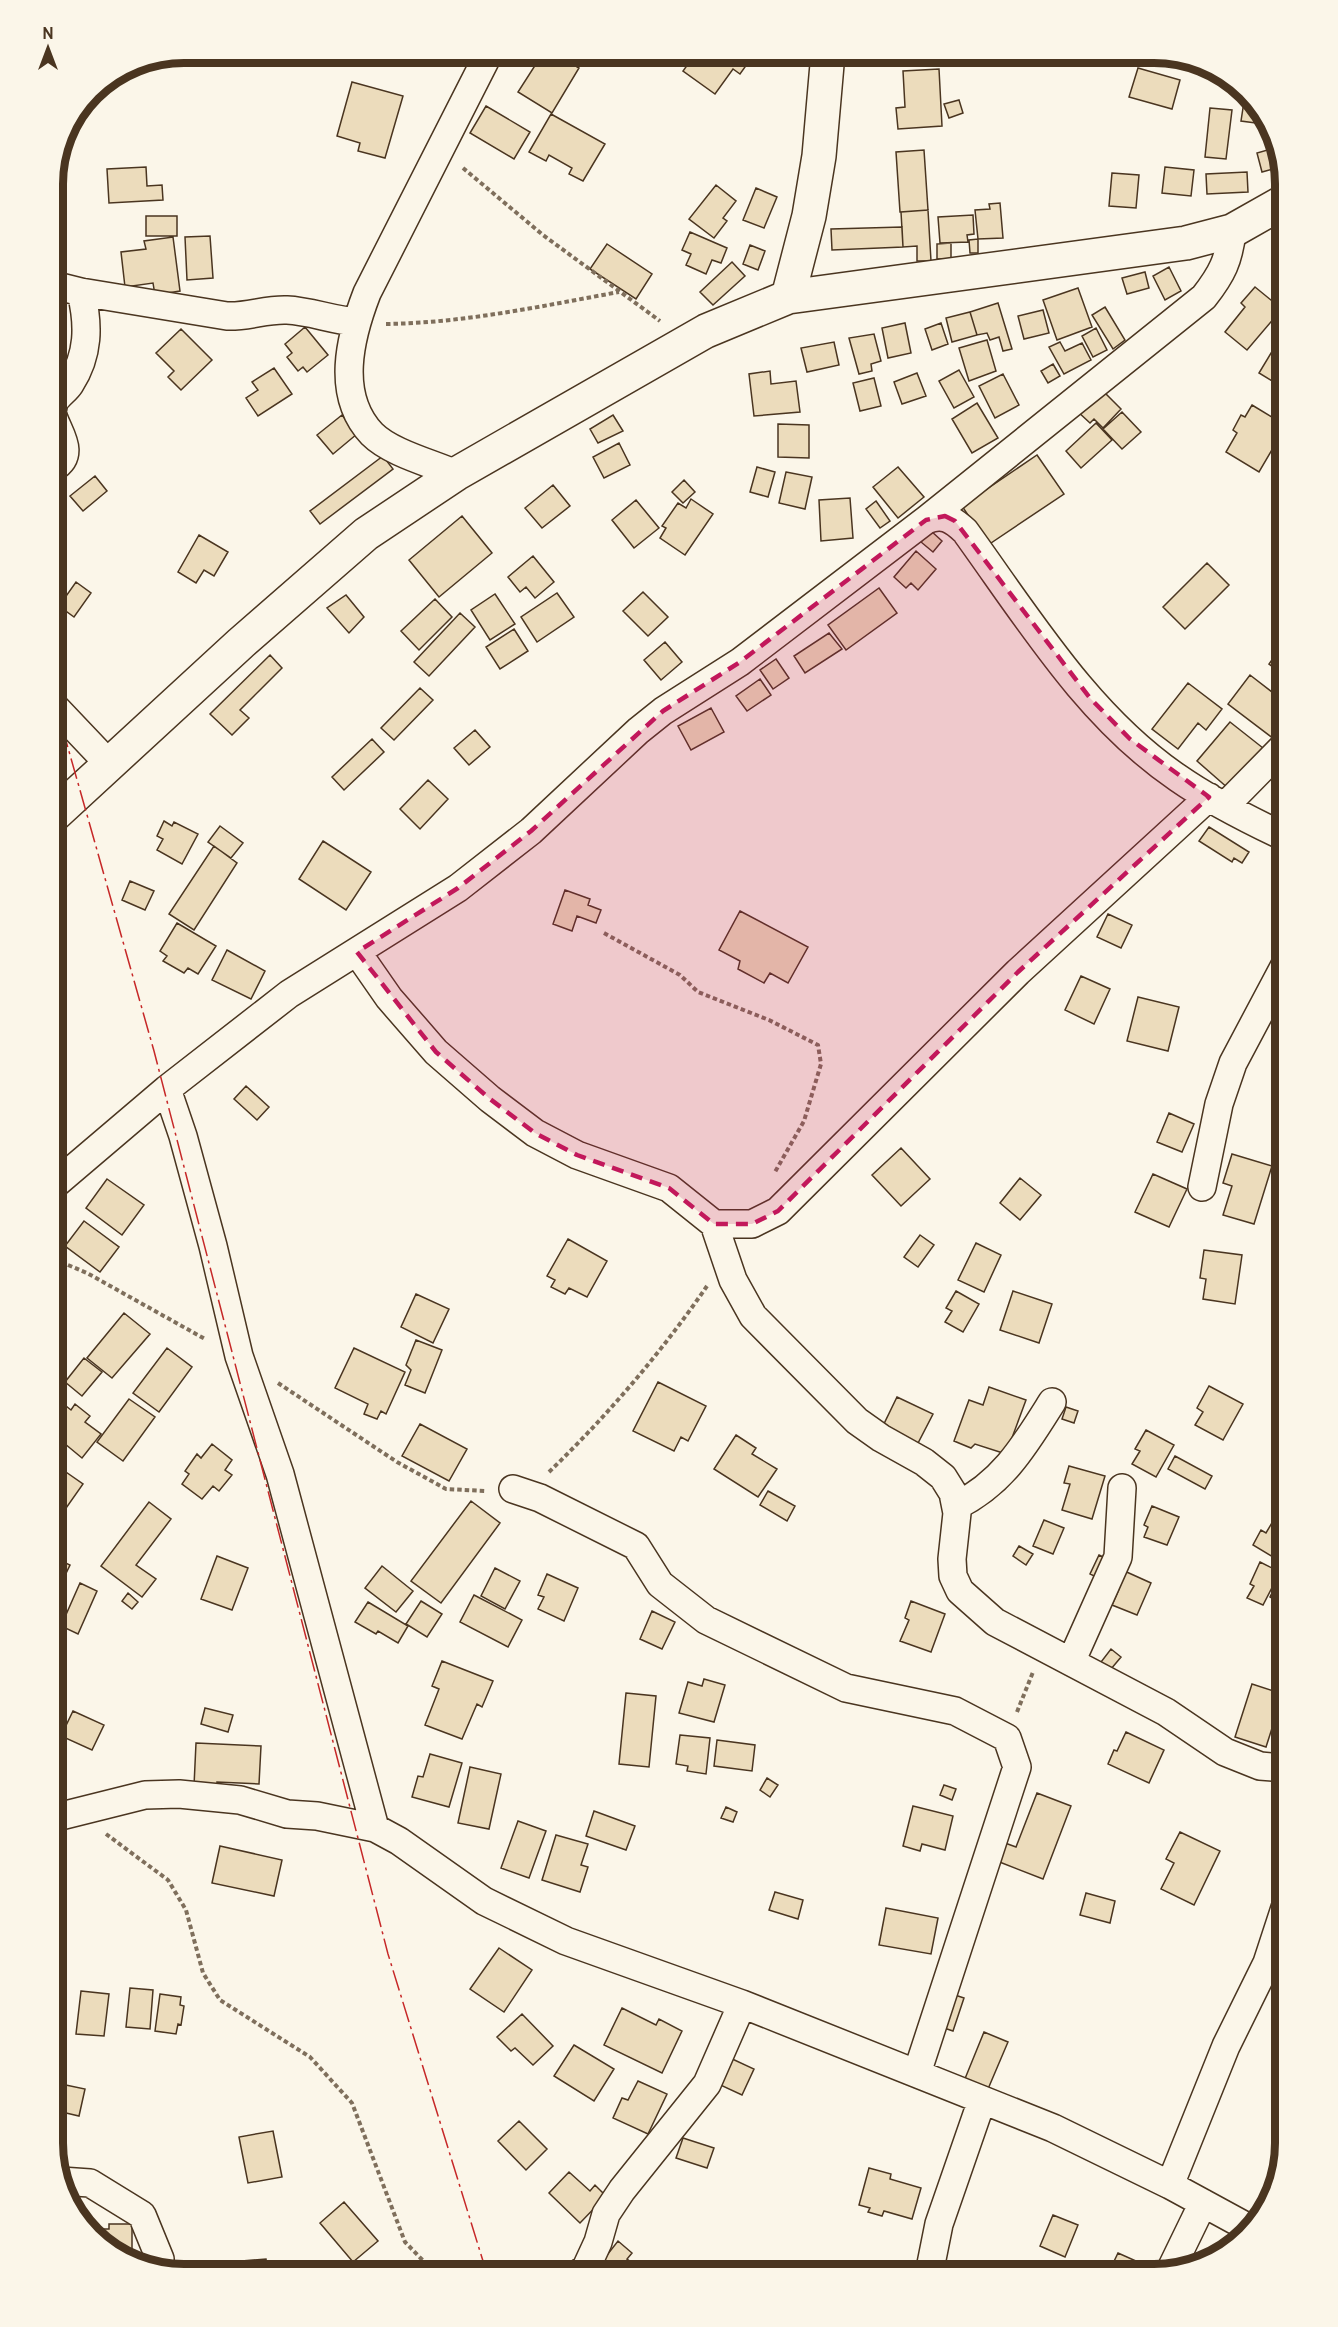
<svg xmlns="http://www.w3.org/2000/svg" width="1338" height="2327" font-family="Overpass,sans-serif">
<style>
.building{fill:#ecdcbc;stroke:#4a3520;stroke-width:1.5}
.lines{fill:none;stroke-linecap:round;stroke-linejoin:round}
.minor-casing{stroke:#4a3520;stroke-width:30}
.tertiary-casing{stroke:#4a3520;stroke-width:36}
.path{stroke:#7f6f5c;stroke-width:4;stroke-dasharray:4.5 3;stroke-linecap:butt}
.minor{stroke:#fbf6e9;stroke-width:27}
.tertiary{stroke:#fbf6e9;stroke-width:33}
.power{stroke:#c62828;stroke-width:1.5;stroke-dasharray:21 4.5 3 4.5;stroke-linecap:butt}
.marked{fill:#c2185b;fill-opacity:0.2;stroke:#c2185b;stroke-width:4.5;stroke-dasharray:12 8;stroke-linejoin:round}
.rim{fill:none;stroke:#4a3520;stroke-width:8}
</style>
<rect width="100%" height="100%" fill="#fbf6e9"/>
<path class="building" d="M543 53H554L579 68 552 113 518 92Z
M696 53H755L740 74 733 69 715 94 683 71Z
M1123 53H1158L1157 58Z
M1138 68 1180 80 1172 109 1129 97Z
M939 69 942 126 898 129 896 108 905 107 903 71Z
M352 82 403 96 385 158 358 151 360 143 337 136Z
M1245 95 1266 120 1263 119V124L1241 121Z
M959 100 963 113 949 118 944 104Z
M486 106 530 132 514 159 470 133Z
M1210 108 1232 110 1226 159 1205 157Z
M551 114 605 144 583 181 569 174 572 168 549 155 546 161 529 152Z
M1275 148 1280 167 1262 172 1257 153Z
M924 150 928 210 900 212 896 152Z
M146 167 147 186 162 185 163 200 109 203 107 169Z
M1165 167 1194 170 1191 196 1162 193Z
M1247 172 1248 192 1207 194 1206 174Z
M1112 173 1139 175 1136 208 1109 206Z
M53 178H58L57 244H53Z
M716 185 736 201 723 218 727 221 714 238 689 219Z
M756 188 777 197 764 228 743 220Z
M1000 203 1003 238 978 239 975 210 990 209 989 204Z
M928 210 931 261H917V246L903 247 901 212Z
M973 215 974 234 967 235 968 242 940 243 938 217Z
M146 216H177V236H146Z
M902 227 903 247 832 250 831 229Z
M690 232 727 248 721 263 712 260 706 274 686 265 691 254 682 250Z
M210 236 213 278 187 280 185 237Z
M173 237 180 291 155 295 153 283 125 287 121 252 146 249 144 241Z
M978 239V253H970L969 240Z
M951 243V259H937V244Z
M607 244 652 274 636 299 590 269Z
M750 245 765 251 758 270 743 264Z
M732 262 745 276 713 305 700 292Z
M1169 267 1181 291 1165 300 1153 276Z
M1145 272 1149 288 1127 294 1122 278Z
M1255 287 1282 309 1247 350 1225 332 1245 307 1241 303Z
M1078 288 1092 327 1057 340 1043 300Z
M998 303 1012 349 1003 351 999 337 990 340 987 333 977 335 970 312Z
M1105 307 1125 340 1113 349 1092 315Z
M1043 310 1049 333 1024 339 1018 316Z
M970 312 977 335 952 342 946 318Z
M905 323 911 353 888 358 882 328Z
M941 323 948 344 932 350 925 329Z
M305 327 328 355 307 372 303 367 298 371 287 357 292 353 285 344Z
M1096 328 1107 350 1093 357 1082 336Z
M181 329 212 360 181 390 168 377 174 371 156 353Z
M874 334 881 361 871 364 872 371 859 374 849 338Z
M1282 335 1285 337V375L1279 385 1259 373Z
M987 340 996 371 969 381 959 348Z
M834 342 839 365 807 372 801 348Z
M1060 342 1065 351 1082 343 1091 360 1064 374 1049 347Z
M1053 364 1060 376 1048 383 1041 371Z
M274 368 292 394 258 416 246 398 258 390 252 382Z
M959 370 974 397 954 408 939 381Z
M770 371 771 384 796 381 800 412 754 416 749 374Z
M917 373 926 396 902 404 894 382Z
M1003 374 1019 405 995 418 979 386Z
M874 378 881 406 860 411 853 383Z
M1099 387 1121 409 1103 428 1094 419 1090 423 1076 410Z
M977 403 998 438 972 453 952 419Z
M1252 405 1285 425V452L1284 455 1273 448 1259 472 1226 452 1237 433 1233 430 1241 415 1245 417Z
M1122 412 1141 432 1122 449 1103 429Z
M342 415 357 434 333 454 317 435Z
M613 415 623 431 598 443 590 429Z
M1096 423 1112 440 1081 468 1066 451Z
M778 424 809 425V458L778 457Z
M619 443 630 465 604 478 593 457Z
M1037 455 1064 494 988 545 962 506Z
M383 456 393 469 320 524 310 511Z
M757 467 775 472 768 497 750 492Z
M898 467 924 497 898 518 873 487Z
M786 472 812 477 805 509 779 503Z
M95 476 107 491 83 511 70 496Z
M684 480 695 492 683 503 672 492Z
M553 485 570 506 542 528 525 508Z
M850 498 853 538 821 541 819 500Z
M691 499 713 514 685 555 660 538 666 528 662 526 678 503 686 508Z
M636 500 659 528 634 548 612 520Z
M876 501 890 521 880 528 866 509Z
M462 516 492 553 439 597 409 560Z
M930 530 942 541 933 552 921 542Z
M199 535 228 552 214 576 204 570 196 583 178 572Z
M916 551 936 569 918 590 911 583 906 588 894 577Z
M533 556 554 582 535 598 526 587 520 592 508 577Z
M1207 563 1229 585 1185 629 1163 607Z
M76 582 91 593 74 617 59 606Z
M879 588 897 613 846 650 828 625Z
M643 592 668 617 648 636 623 611Z
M557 593 574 617 537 642 521 617Z
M495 594 515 624 490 640 471 610Z
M346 595 364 617 349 633 327 608Z
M435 599 452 617 419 650 401 631Z
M460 613 475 627 429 676 414 662Z
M514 629 528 651 500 669 486 647Z
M829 633 842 649 805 673 794 656Z
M665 642 682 662 661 680 644 660Z
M1285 642V676L1269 664Z
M270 655 282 668 240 710 249 718 232 735 210 714Z
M776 659 789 678 773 689 760 670Z
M1250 675 1285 702V724L1274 739 1228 704Z
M760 679 771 695 747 711 736 696Z
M1188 683 1222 709 1206 730 1198 723 1178 749 1152 729Z
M420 688 433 700 394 740 381 728Z
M711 708 724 732 691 750 678 726Z
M1230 722 1263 748 1229 789 1197 761Z
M475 730 490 747 469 765 454 748Z
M372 739 384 752 344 790 332 777Z
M428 780 448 799 420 829 400 809Z
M164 821 172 826 174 822 198 834 182 864 157 850 163 839 157 836Z
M220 826 243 843 231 858 208 842Z
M1209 827 1249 852 1242 863 1234 858 1232 862 1199 841Z
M323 841 371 872 346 910 299 879Z
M214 846 237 863 194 930 169 914Z
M130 881 154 891 145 910 122 900Z
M565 890 590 899 588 905 601 910 596 923 577 916 572 931 553 924Z
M740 911 808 947 788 983 770 973 764 983 738 969 740 961 719 950Z
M1108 914 1132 925 1121 948 1097 937Z
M177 923 216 946 198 974 188 968 184 973 163 961 167 956 160 951Z
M227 950 265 971 251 999 212 980Z
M1081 976 1110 989 1094 1024 1065 1010Z
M1138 997 1179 1007 1168 1051 1127 1041Z
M246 1086 269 1107 257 1120 234 1099Z
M1169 1113 1194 1124 1182 1152 1157 1142Z
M1285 1127V1152L1275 1147Z
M901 1148 930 1179 901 1206 872 1175Z
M1232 1154 1272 1166 1254 1224 1223 1215 1232 1186 1223 1183Z
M1153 1174 1187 1189 1169 1227 1135 1212Z
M1020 1178 1041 1195 1020 1220 1000 1203Z
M107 1179 144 1205 122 1235 86 1208Z
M84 1221 119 1247 100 1272 65 1246Z
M920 1235 934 1245 918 1267 904 1257Z
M568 1239 607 1261 587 1297 569 1288 565 1294 551 1287 555 1280 547 1276Z
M976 1243 1001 1255 984 1292 958 1280Z
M1204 1250 1242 1255 1235 1304 1203 1299 1206 1279 1200 1278Z
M956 1291 979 1304 963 1332 945 1322 952 1311 946 1308Z
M1013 1291 1052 1304 1039 1343 1000 1330Z
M416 1294 449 1309 433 1343 401 1327Z
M124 1313 150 1334 112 1378 87 1358Z
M416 1340 442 1350 425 1393 405 1385 411 1370 406 1365Z
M167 1348 192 1367 159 1412 133 1393Z
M354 1348 405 1372 386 1414 381 1411 377 1419 364 1414 368 1404 335 1388Z
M84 1358 102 1372 82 1396 65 1382Z
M658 1382 706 1406 688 1441 681 1437 674 1451 633 1431Z
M1209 1386 1243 1404 1223 1440 1195 1425 1203 1412 1197 1408Z
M989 1387 1026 1400 1006 1454 975 1444 971 1448 954 1441 969 1400 983 1405Z
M897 1397 933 1414 916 1447 881 1430Z
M56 1398 71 1410 75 1404 90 1416 85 1422 101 1434 82 1458 53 1434V1403Z
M129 1399 155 1417 123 1461 97 1442Z
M1066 1407 1078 1411 1074 1423 1062 1419Z
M420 1424 467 1449 449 1481 402 1456Z
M1146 1430 1174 1445 1156 1477 1132 1464 1140 1451 1135 1449Z
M736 1435 756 1448 752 1454 777 1469 758 1497 714 1469Z
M212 1444 232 1460 225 1470 232 1475 219 1491 213 1486 202 1499 182 1484 189 1474 185 1471 197 1454 201 1458Z
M1175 1456 1212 1476 1205 1489 1168 1469Z
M1069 1466 1105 1476 1092 1519 1062 1510 1070 1484 1064 1483Z
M63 1470 83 1484 64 1511 53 1504V1486Z
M768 1491 795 1506 787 1521 760 1505Z
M471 1501 500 1523 441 1603 411 1581Z
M149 1502 171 1519 136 1565 156 1579 142 1597 101 1566Z
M1152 1506 1179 1517 1167 1545 1144 1537 1148 1527 1144 1525Z
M1276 1516 1285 1521V1558L1283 1563 1253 1545 1261 1530 1266 1533Z
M1044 1520 1064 1528 1053 1554 1033 1546Z
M1019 1546 1033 1554 1026 1565 1013 1556Z
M1099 1555 1112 1561 1102 1580 1090 1574Z
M217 1556 248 1568 232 1610 201 1599Z
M53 1557 70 1565 57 1592 53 1590Z
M1260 1562 1280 1572 1263 1605 1247 1598 1254 1586 1250 1584Z
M382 1566 413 1591 396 1612 365 1588Z
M1285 1566V1605L1270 1597Z
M495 1568 520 1581 505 1609 481 1596Z
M1120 1569 1151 1583 1137 1615 1112 1605 1119 1589 1113 1586Z
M547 1574 578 1588 564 1621 538 1609 544 1597 538 1595Z
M80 1583 97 1591 78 1634 61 1626Z
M128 1593 138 1602 132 1609 122 1601Z
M474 1595 522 1620 508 1647 460 1622Z
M421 1601 442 1614 427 1637 406 1624Z
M911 1601 945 1614 931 1652 900 1641 909 1620 905 1618Z
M368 1602 408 1626 398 1643 378 1631 376 1634 355 1622Z
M652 1611 675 1622 662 1649 640 1639Z
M1111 1649 1121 1657 1111 1669 1101 1662Z
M442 1661 493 1681 482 1707 477 1704 462 1739 425 1725 439 1689 432 1686Z
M704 1679 725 1685 714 1722 679 1713 688 1682 702 1686Z
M1252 1684 1283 1694 1266 1747 1235 1737Z
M626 1693 656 1696 649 1767 619 1764Z
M205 1708 233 1715 228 1732 201 1724Z
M73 1711 104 1725 92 1750 61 1736Z
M1126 1732 1164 1750 1149 1783 1108 1764 1114 1750 1117 1751Z
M680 1735 710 1738 706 1774 687 1771 688 1766 676 1764Z
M717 1740 755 1745 752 1771 714 1766Z
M196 1743 261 1746 259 1784 217 1782V1787L194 1786Z
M430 1754 462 1763 449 1807 412 1797 418 1776 423 1777Z
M470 1767 501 1774 489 1829 458 1823Z
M767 1778 778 1785 770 1797 760 1790Z
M944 1785 956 1789 952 1800 940 1795Z
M1037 1793 1071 1806 1043 1879 997 1861 1005 1843 1016 1847Z
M913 1806 953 1816 945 1850 922 1844 920 1851 903 1846Z
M726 1807 737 1812 733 1822 721 1818Z
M594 1811 635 1826 626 1850 586 1836Z
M518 1821 546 1831 529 1878 501 1868Z
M1180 1832 1220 1851 1194 1905 1161 1889 1174 1863 1166 1859Z
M556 1835 588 1844 581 1865 588 1867 580 1892 542 1880Z
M220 1846 282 1860 274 1896 212 1883Z
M775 1892 803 1900 798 1919 769 1910Z
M1086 1893 1115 1901 1110 1923 1080 1915Z
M886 1908 938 1918 931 1954 879 1945Z
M499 1948 532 1970 504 2012 470 1989Z
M130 1988 153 1990 150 2029 126 2027Z
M81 1991 109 1994 104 2036 76 2034Z
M160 1994 181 1997 180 2005 184 2006 181 2025 178 2024 176 2034 155 2031Z
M952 1994 964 1998 953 2031 941 2027Z
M622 2008 656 2025 659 2019 682 2031 662 2073 604 2045Z
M522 2014 553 2046 533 2065 515 2048 511 2051 497 2037Z
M984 2032 1008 2042 985 2096 962 2086Z
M574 2045 614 2069 594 2101 554 2076Z
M728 2057 754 2069 742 2095 716 2083Z
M638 2081 667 2094 648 2134 613 2118 622 2098 628 2100Z
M61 2084 85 2089 79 2116 53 2110 55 2091 58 2092Z
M519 2121 547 2149 526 2170 498 2141Z
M273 2131 282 2177 248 2183 239 2137Z
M683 2138 714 2148 707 2168 676 2158Z
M869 2168 891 2174 890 2179 921 2188 912 2219 884 2211 882 2216 868 2212 870 2208 859 2205Z
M569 2172 590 2191 595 2185 606 2196 580 2223 549 2193Z
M64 2193 80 2194 78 2215 66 2201Z
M344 2202 378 2241 353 2262 320 2223Z
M1053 2215 1078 2225 1065 2257 1040 2246Z
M109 2224H132V2259L111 2252 94 2233V2229H109Z
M618 2241 632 2253 627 2259 647 2274 593 2273Z
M1118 2253 1154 2269 1151 2274H1108Z
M266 2259 268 2274H243L242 2261Z"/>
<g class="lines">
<defs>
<path id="minor" d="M53 285 81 292 227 316C248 317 266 309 287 310 310 311 332 320 356 322
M53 407C54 397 65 392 70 384 89 355 89 325 81 292
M53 468C77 454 58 433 53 416
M456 474C431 463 391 453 372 434 335 395 350 337 367 293L489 53
M926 520 1204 297C1222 274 1229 260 1232 231
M53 705 110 765
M1225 806 1285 745
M357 952 389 998 436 1052 490 1099 535 1133 577 1155 669 1188 714 1224 733 1280 753 1316 857 1421 881 1438 924 1462 943 1477 953 1493 957 1513 952 1559 953 1576 960 1591 995 1622 1166 1712 1225 1752 1260 1766 1285 1768
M167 1089 183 1136 213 1246 239 1356 280 1474 375 1828
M53 1186 167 1089 289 994 458 888 531 831 638 731 663 711 740 662 926 520C943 513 952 519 965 531 1028 618 1088 717 1178 778 1211 801 1249 820 1285 837
M1202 1187 1219 1104 1233 1063 1285 965
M714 1224H752L778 1211 1018 972 1209 797
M513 1489 540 1498 636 1546 660 1584 706 1620 846 1688 955 1711 1007 1738 1017 1767 917 2073
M956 1506C1003 1483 1025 1445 1052 1402
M1071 1662 1118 1557 1122 1488
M53 1818 145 1795 179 1794 240 1800 287 1814 317 1816 375 1828 399 1841 484 1901 566 1941 742 2004 1053 2128 1170 2185 1249 2228
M61 2181 90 2183 142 2215 160 2259 157 2268
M1170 2185 1226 2046 1267 1963 1285 1908
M1170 2271 1203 2203
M578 2274 586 2268 598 2242 606 2214 622 2190 707 2084 742 2004
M929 2274 939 2224 982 2100"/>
<path id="tertiary" d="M788 297 809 216 819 156 828 53
M53 816 241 643 366 534 456 474 706 331 788 297 1186 243 1232 231 1285 201"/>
</defs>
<use href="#minor" class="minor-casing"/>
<use href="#tertiary" class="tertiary-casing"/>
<path class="path" d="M463 168 543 235 660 321
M386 324C464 323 542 306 619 292
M604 933 680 975 698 992 769 1020 818 1045 821 1064 804 1121 775 1172
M53 1265H68L87 1273 205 1339
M278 1383 397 1462 446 1489 486 1491
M549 1472C607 1416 661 1353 707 1286
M1017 1712 1033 1672
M106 1834 168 1880 186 1910 203 1973 220 2000 310 2057 352 2103 405 2242 436 2274"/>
<use href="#minor" class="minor"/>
<use href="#tertiary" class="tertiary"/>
<path class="power" d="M53 695 154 1051 388 1954 487 2274"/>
</g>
<path class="marked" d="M945 516 955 521 1090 698 1130 739 1209 797 1018 972 778 1211 752 1224H714L669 1188 577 1155 535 1133 490 1099 436 1052 357 952 458 888 531 831 663 711 740 662 926 520Z"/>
<path d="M0 0H1338V2327H0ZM184 63H1154A121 121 0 0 1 1275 184V2143A121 121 0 0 1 1154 2264H184A121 121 0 0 1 63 2143V184A121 121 0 0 1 184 63Z" fill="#fbf6e9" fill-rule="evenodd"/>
<path class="rim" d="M184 63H1154A121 121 0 0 1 1275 184V2143A121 121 0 0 1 1154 2264H184A121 121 0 0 1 63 2143V184A121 121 0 0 1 184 63Z"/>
<g transform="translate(48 48)" stroke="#fbf6e9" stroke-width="4.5" paint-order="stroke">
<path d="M0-4.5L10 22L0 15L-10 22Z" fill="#4a3520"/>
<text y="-9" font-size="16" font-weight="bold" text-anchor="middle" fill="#4a3520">N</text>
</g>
</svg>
